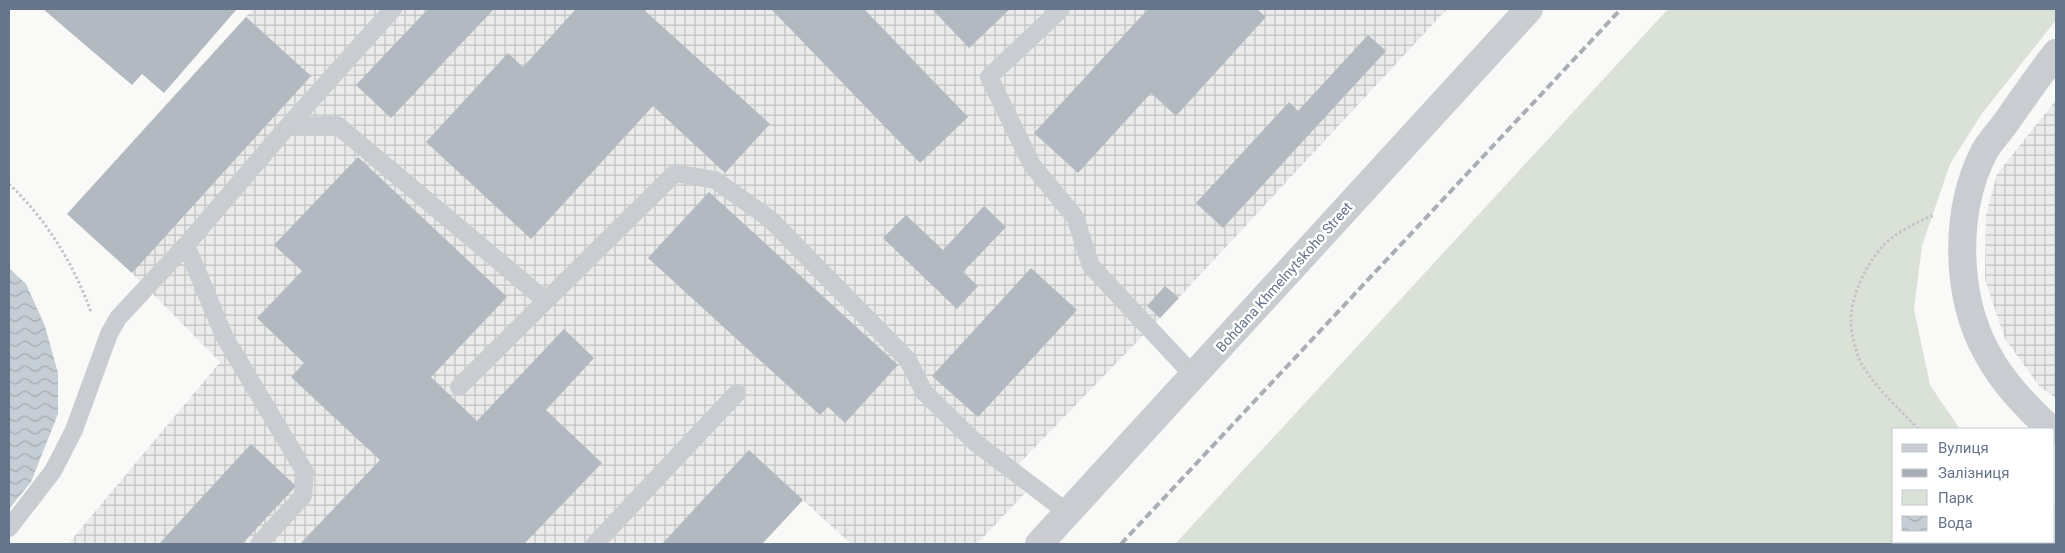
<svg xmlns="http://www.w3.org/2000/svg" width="2065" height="553" font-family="Roboto,sans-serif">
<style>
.industrial{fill:url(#industrial-grid)}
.green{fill:#dae2d8}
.water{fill:url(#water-waves)}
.building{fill:#b2b9c0}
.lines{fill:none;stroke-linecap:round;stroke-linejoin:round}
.path{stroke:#c3c4c7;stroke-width:3;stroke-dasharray:2.5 2.5;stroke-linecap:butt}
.service{stroke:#c9ccd0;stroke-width:18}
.minor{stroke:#c9ccd0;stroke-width:28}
.rail{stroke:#a9aeb5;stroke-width:4;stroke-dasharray:8 4;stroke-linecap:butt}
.labels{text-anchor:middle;stroke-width:5;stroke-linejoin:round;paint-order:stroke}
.street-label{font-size:14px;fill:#67758a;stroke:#fff}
</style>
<defs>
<pattern id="industrial-grid" width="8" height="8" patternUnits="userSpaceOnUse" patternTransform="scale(1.25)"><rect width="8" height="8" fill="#eaebea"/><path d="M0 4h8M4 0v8" fill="none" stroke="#c1c3c3"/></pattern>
<pattern id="water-waves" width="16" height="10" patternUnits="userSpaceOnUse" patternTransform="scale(1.25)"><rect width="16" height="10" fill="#c6ced5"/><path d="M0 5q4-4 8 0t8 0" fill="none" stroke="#a5acb3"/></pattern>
</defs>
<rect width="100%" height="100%" fill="#f9faf7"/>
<path class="industrial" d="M253 9H1447L1160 318 1007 476 1025 493 977 544H851L803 500 762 544H68L220 362 132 273 67 214Z
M2056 100V398L2040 387 2005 339 1985 280 1986 215 1997 174Z"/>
<path class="green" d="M1668 9H2056V20L1981 115 1950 164 1922 246 1914 309 1930 385 1960 429H1894V542H2054V505L2056 507V544H1175Z"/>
<path class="water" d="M9 268 26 284 45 326 58 373V414L31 482 9 509Z"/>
<path class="building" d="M43 9H237L164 93 142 74 132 85Z
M428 9H494L391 118 356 85Z
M576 9H643L770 124 725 173 653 106 531 239 426 142 508 53 523 67Z
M771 9H864L968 117 920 163Z
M932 9H1010L969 48Z
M1148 9H1257L1266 17 1176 116 1151 93 1078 173 1034 133Z
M246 17 311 76 132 273 67 214Z
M1368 35 1386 51 1223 228 1196 203 1289 102 1298 111Z
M358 157 507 297 431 377 477 421 564 329 594 358 546 410 602 463 524 544H300L380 460 291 377 304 363 257 318 302 271 274 245Z
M709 192 898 365 845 423 828 407 820 415 648 258Z
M984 206 1006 227 963 272 978 286 957 309 883 238 906 215 943 250Z
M1031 268 1077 310 978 417 932 376Z
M1165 286 1179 298 1160 318 1147 306Z
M251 444 296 486 242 544H159Z
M749 450 803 500 762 544H662Z"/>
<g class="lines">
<path class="path" d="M9 184C47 220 73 263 91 312
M1918 429C1901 410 1866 379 1858 356 1855 347 1851 332 1851 322 1850 298 1866 264 1883 246 1896 232 1917 222 1934 215
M1942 544 1944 542"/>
<path class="service" d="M1061 9 989 77 1032 165 1075 217 1091 266 1194 376
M288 126 337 125 546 301
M186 245 225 338 305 472 303 496 259 544
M459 387 675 173 715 180 770 219 908 360 924 392 976 443 1068 513
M9 528 53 471 74 430 109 334 118 318 186 245 288 126 393 9
M595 544 737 393"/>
<path class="minor" d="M2050 429C2026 406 2003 383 1987 353 1955 295 1954 211 1984 152 1990 141 2000 131 2007 121 2023 98 2039 75 2056 53
M1039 544 1529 9"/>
<path class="rail" d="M1121 544 1621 9"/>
</g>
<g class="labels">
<g class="street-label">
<text transform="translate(1284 277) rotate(-48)" y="5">Bohdana Khmelnytskoho Street</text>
</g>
</g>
<rect width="2065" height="553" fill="none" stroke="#67758a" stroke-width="20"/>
<rect x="1892" y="428" width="162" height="115" fill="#ffffff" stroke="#c2c8d0"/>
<rect x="1902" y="444" width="25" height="8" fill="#c9ccd0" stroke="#c2c8d0"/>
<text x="1938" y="453" font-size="15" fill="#67758a">Вулиця</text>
<rect x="1902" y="469" width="25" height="8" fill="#a9aeb5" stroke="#c2c8d0"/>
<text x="1938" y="478" font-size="15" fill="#67758a">Залізниця</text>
<rect x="1902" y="490" width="25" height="15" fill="#dae2d8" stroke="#c2c8d0"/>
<text x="1938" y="503" font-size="15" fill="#67758a">Парк</text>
<rect x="1902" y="516" width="25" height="15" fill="url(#water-waves)" stroke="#c2c8d0"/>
<text x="1938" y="528" font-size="15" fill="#67758a">Вода</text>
</svg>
